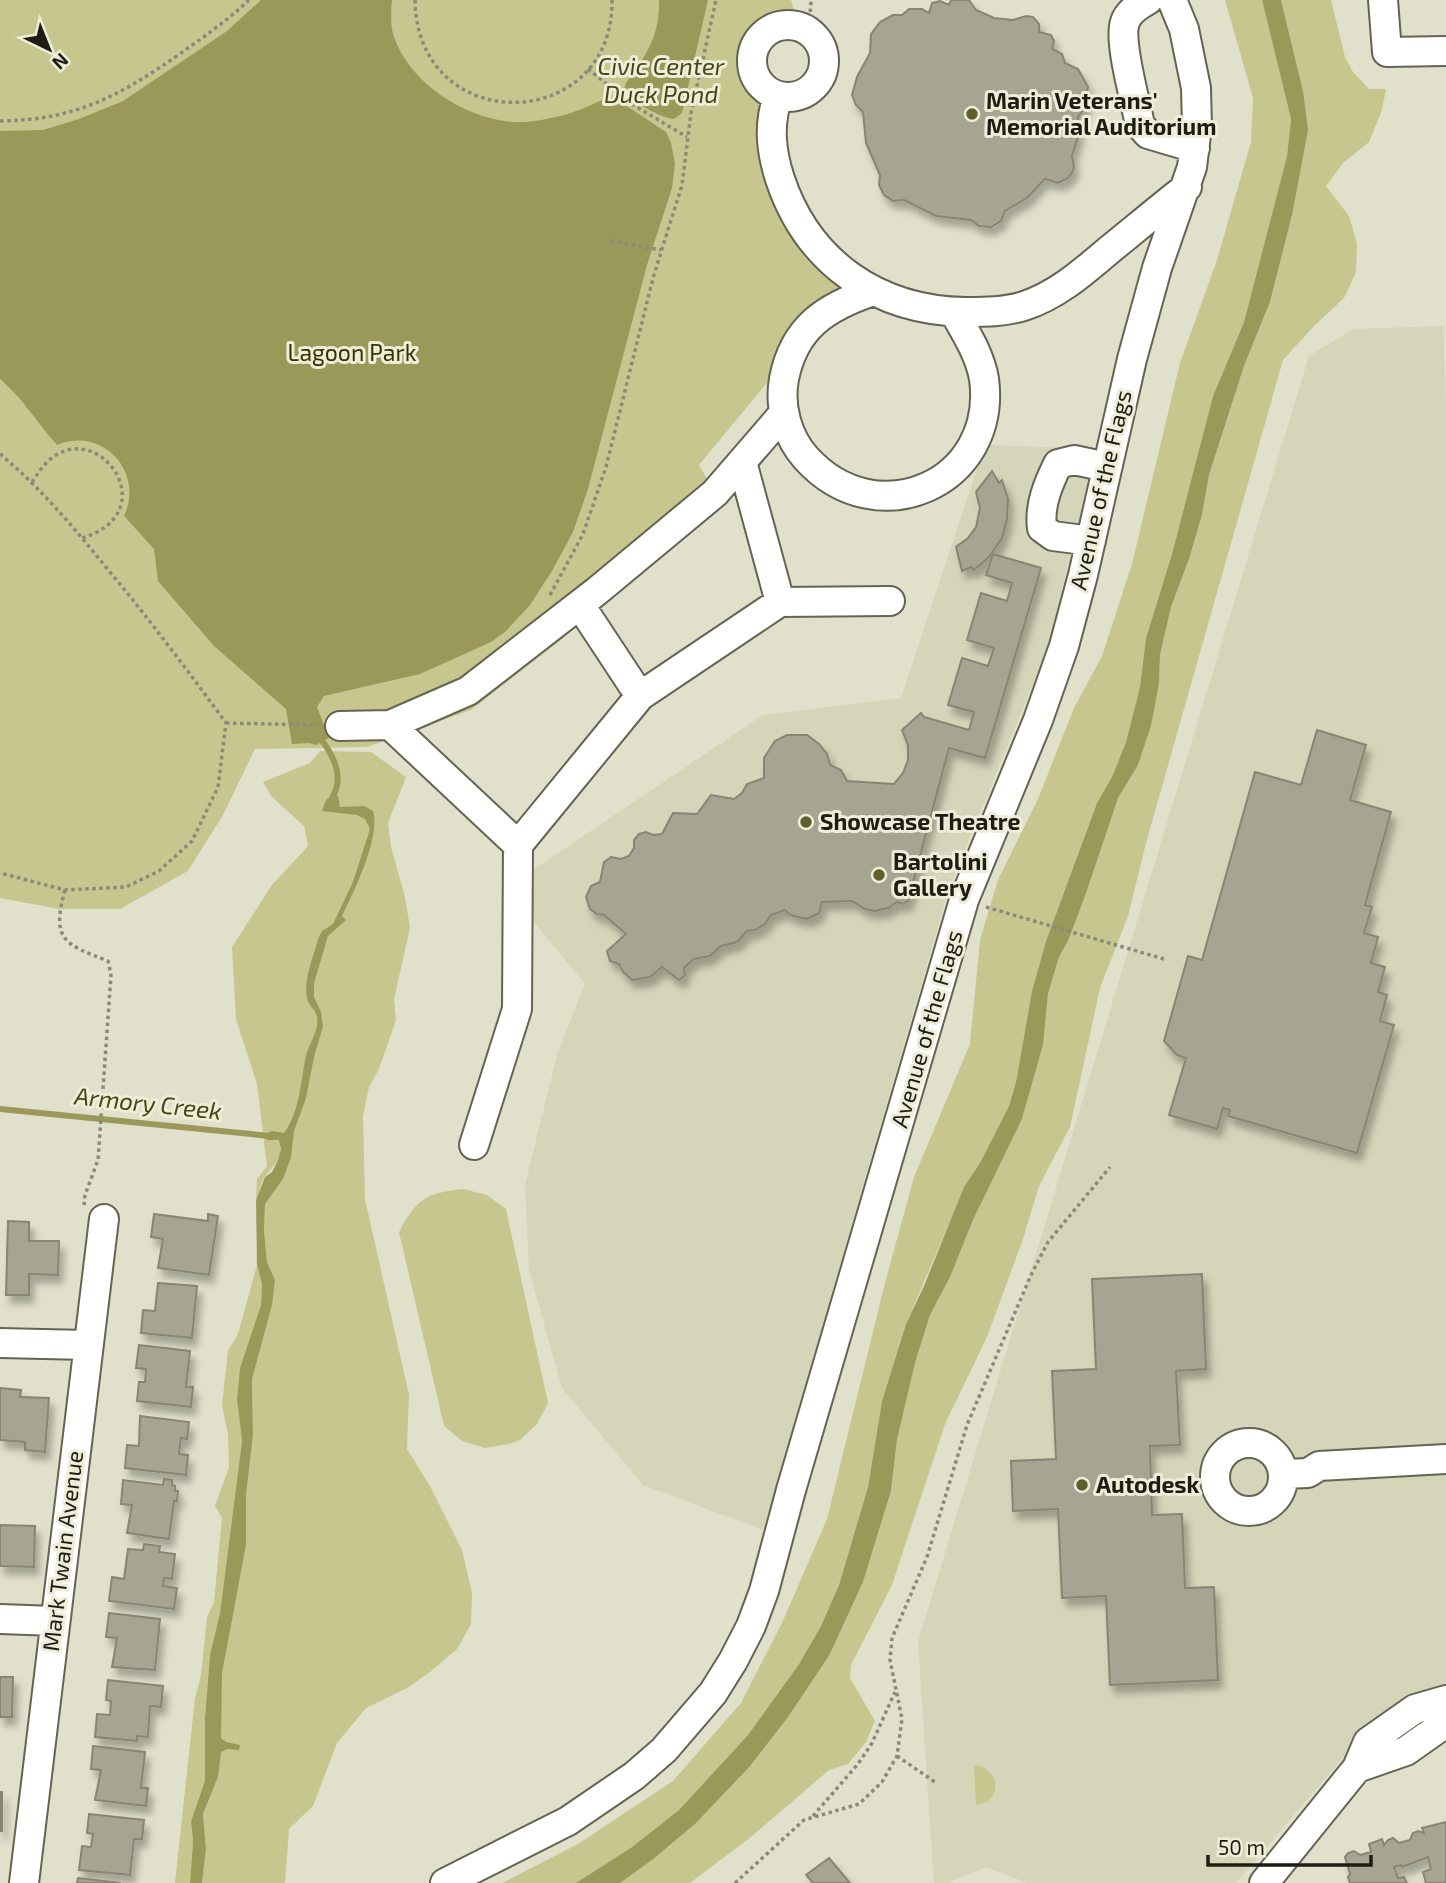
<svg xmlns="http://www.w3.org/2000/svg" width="1446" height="1883" font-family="'Exo 2',sans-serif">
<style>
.built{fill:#d5d5ba}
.green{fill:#c7c68f}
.water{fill:#9a995a}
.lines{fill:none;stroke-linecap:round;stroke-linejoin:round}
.stream{stroke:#9a995a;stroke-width:6}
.building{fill:#a5a591;stroke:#868672;stroke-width:2;filter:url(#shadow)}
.minor-casing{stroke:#646452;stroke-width:32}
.path{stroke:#8a8a7b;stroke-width:3.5;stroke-dasharray:3.5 3.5;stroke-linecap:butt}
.minor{stroke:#fff;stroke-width:28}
.poi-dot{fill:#605f2b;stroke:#ededd8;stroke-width:2.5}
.labels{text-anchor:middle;stroke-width:6;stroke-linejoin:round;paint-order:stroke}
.poi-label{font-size:23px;font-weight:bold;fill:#1d1d15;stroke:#ededd8;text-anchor:start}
.park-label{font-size:23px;fill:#353200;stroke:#ededd8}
.street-label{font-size:23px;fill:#1d1d15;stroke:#ededd8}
.water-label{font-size:24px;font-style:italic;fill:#474513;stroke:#ededd8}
</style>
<defs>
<filter id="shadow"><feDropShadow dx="4.5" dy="8" stdDeviation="3.5" flood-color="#0004"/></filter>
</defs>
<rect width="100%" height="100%" fill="#e0e0cb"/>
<path class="built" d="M1443 326 1446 407V1685L1375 1720 1236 1883H1028L986 1867 948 1883H934L918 1642 1309 356 1354 329Z
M985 445 1097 449 1045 656 950 885 763 1530 643 1485 562 1388 529 1270 525 1185 557 1055 585 984 506 888 763 715 901 698Z"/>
<path class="green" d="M0 0H791L799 27C757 19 735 64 768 92L775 162 858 282 790 355 699 465 715 493 562 639 471 710 367 747 255 749 223 815 188 871 120 909H59L0 898Z
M1225 0H1262L1291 118 1287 156 1244 322 1213 396 1172 554 1146 638 1140 687 1126 742 1112 777 1097 803 1046 941 1032 991 1016 1082 1009 1106 980 1163 966 1184 906 1324 882 1401 868 1487 839 1585 821 1626 799 1664 748 1735 679 1810 632 1847 576 1883H502L578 1844 673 1781 741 1703 782 1623 827 1519 884 1287 914 1177 970 1044 980 940 998 880 1038 799 1074 708 1102 656 1132 564 1180 363 1217 260 1251 142 1253 98Z
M1281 0H1331L1345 57 1353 72 1369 89H1386L1382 110 1369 142 1343 163 1326 186 1349 216 1357 244 1356 272 1344 298 1314 326 1283 360 1146 843 1128 916 1100 988 1070 1127 1039 1186 1023 1239 987 1337 945 1424 892 1585 851 1665 850 1678 875 1721 866 1742 848 1764 829 1770 751 1837 690 1883H620L652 1860 830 1654 863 1582 891 1491 897 1440 915 1363 930 1315 950 1277 973 1220 1022 1119 1043 1045 1048 994 1059 957 1068 941 1118 798 1138 765 1151 726 1159 684 1160 655 1171 607 1189 559 1202 515 1209 475 1244 366 1270 302 1292 215 1303 91Z
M320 751 371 752 406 777 388 823 391 847 405 897 410 928 394 999 396 1020 379 1069 369 1087 363 1116 365 1199 409 1395 407 1449 430 1486 462 1550 472 1593 471 1624 457 1649 430 1672 407 1688 366 1708 337 1743 313 1806 289 1829 285 1883H202L206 1849 203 1814 218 1777 222 1674 246 1545V1496L253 1435 252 1379 275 1280 267 1262 264 1231 265 1204 283 1179 291 1158 281 1143C282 1162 272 1166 264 1178 260 1184 259 1193 256 1200L257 1179 267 1166 257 1084 236 1019 232 947 272 885 308 846 304 826 271 796 263 782 310 763Z
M463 1189 487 1195 506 1209 548 1403 537 1424 520 1440 508 1444 485 1448 462 1441 444 1426 399 1232C417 1199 425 1193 463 1189Z
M257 1265 262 1284 261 1305 240 1368 237 1399 242 1441 220 1613 210 1655 205 1717V1781L191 1821 193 1841 190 1883H175L195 1698 201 1676 207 1617 214 1602 222 1518 215 1506 229 1467 228 1434 222 1406 228 1350 238 1334Z
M974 1765C1001 1767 1003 1803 976 1805Z"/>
<path class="water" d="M261 0H392C391 12 390 25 394 37 411 87 475 125 526 122 544 120 563 116 579 110 591 106 601 99 613 97L666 132 671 143 675 164 672 188 647 265 588 489 573 532 552 571 530 605 506 631 491 642 420 674 324 696 317 707 329 738 316 745 309 743 292 744 286 709 214 646 158 581 154 549 124 516C145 472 102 426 57 445 37 423 23 398 0 379V131L43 130 79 119 123 101 227 31Z
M659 0H708L682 113 674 119C659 117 633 103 624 89L626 83C646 56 660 36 659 0Z
M1262 0H1281L1303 91 1308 130 1292 215 1270 302 1244 366 1209 475 1202 515 1189 559 1171 607 1160 655 1159 684 1151 726 1138 765 1118 798 1086 893 1068 941 1059 957 1048 994 1043 1045 1022 1119 973 1220 950 1277 930 1315 915 1363 897 1440 891 1491 863 1582 830 1654 788 1717 750 1766 696 1823 652 1860 620 1883H576L632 1847 679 1810 748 1735 799 1664 821 1626 839 1585 868 1487 882 1401 906 1324 924 1286 964 1187 980 1163 1009 1106 1016 1082 1032 991 1046 941 1097 803 1112 777 1126 742 1140 687 1146 638 1172 554 1213 396 1244 322 1287 156 1291 119Z
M331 796H338L340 807 364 806 373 811C381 837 354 891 342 916L346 920 328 936 314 983V997L321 1012 323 1026 314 1057 306 1098 294 1131 291 1158 283 1179 265 1204 264 1231 267 1262 275 1280 272 1305 252 1379 253 1435 246 1496V1545L222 1674 221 1738 226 1742 240 1745 239 1750 227 1749 221 1752 218 1777 203 1814 206 1849 202 1883H190L193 1841 191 1821 205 1781V1717L210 1655 220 1613 242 1441 237 1399 240 1368 261 1305 262 1284 257 1265 256 1200 265 1177 272 1172 278 1160 281 1149 279 1140H267L265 1134 272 1131 284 1133C299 1113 301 1083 305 1060 307 1047 320 1030 317 1017 316 1010 308 1005 307 998 303 980 314 956 318 939L322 931 333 924 353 882 370 829 365 819 357 815 322 811 326 800Z"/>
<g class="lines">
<path class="stream" d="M323 742C334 757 344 777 333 796
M0 1109 270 1136"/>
</g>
<path class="building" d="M951 0H969L976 10 994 18 1013 20 1026 16 1033 17 1039 24V32L1051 35 1054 41 1052 49 1062 54 1065 63 1078 69 1088 87 1085 107 1078 117V137L1072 156 1074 167 1072 173 1068 178 1058 183 1045 179 1027 198 1005 211 1001 221 991 227 979 226 971 220 936 216 904 200 893 201 884 195 879 185 880 175 866 143 863 112 856 105 852 95 857 77 870 53 871 34 880 22 893 15H902L909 9H922L929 13 932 3 940 1 949 5Z
M992 471 999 483 1002 480 1008 499 1007 519 1002 538 989 557 974 570 971 567 962 571 956 547 968 538 976 527 980 508 976 492Z
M993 554 1041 568 985 758 949 748 908 901 903 904 897 902 888 908 875 911 865 909 852 901 822 902 819 913 807 919 790 915 785 910 771 915 765 924 755 930 747 931 737 942 721 946 710 956 694 959 684 968 685 975 679 980 662 967 650 977 632 980 623 972 619 964 610 961 607 951 626 934 604 915 597 914 590 909 586 897 591 886 600 882 604 862 611 857 621 859 629 856 634 848V840L639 834 646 832 653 835 662 834 673 813 697 814 711 795 734 799 742 793 747 784 764 778V758L775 741 787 735H807L819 744 827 754 830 765 841 770 847 781 894 784 903 773 908 760V745L902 730 921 713 924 717 969 730 974 712 948 705 962 658 988 666 994 648 967 640 981 593 1007 601 1012 583 986 575Z
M1317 730 1366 745 1350 800 1391 812 1365 905 1372 907 1364 933 1378 937 1371 963 1385 967 1378 992 1387 995 1380 1021 1394 1025 1357 1153 1228 1116 1230 1110 1223 1108 1217 1129 1169 1115 1186 1058 1177 1055 1164 1041 1188 956 1202 960 1255 772 1301 785Z
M154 1214 208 1221V1214L218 1216 209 1275 158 1268 163 1239 151 1237Z
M8 1221 29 1222V1241H59L58 1275 29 1274V1295H6Z
M1202 1274 1206 1369 1176 1371 1180 1445 1150 1446 1152 1515 1182 1514 1185 1588 1214 1587 1218 1680 1110 1685 1106 1596 1062 1598 1058 1509 1013 1511 1011 1461 1056 1459 1052 1371 1096 1369 1092 1279Z
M158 1283 197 1286 192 1338 141 1333 143 1310 155 1311Z
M139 1345 190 1351 186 1387H193L191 1407 137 1401 139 1382H145L146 1369 136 1368Z
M0 1388 21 1390 20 1397 49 1398 45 1452 25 1450V1442L0 1440Z
M140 1416 189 1422 187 1439 181 1438 179 1454 188 1455 186 1475 125 1468 127 1445 139 1446Z
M164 1479 172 1480V1485L175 1486V1491H178L177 1501H174L169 1539 127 1533 132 1505 121 1504 123 1480 163 1485Z
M0 1525 35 1526 34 1567 0 1566Z
M144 1544 160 1546 159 1552 175 1554 172 1579 164 1578 163 1586 177 1588 174 1609 109 1601 112 1577 124 1579 128 1549 143 1550Z
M109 1613 160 1619 155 1670 112 1667 117 1638 106 1637Z
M0 1677H13L12 1717H0Z
M108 1680 163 1686 161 1707 150 1706 148 1737 137 1736V1741L95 1737 97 1714 110 1715 111 1701 106 1700Z
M93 1746 145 1752 141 1788H148L146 1806 95 1800 101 1770 91 1769Z
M0 1792H2V1831H0Z
M89 1814 144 1820 142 1839H134L130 1875 79 1870 82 1846 91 1847 93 1834 87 1833Z
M1446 1822V1883H1426L1423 1872 1431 1869 1428 1857 1402 1867 1401 1865 1394 1867 1398 1878 1404 1877 1407 1883H1350L1348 1877 1350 1874 1345 1857 1348 1853 1354 1851 1360 1855 1371 1852 1369 1844 1382 1839 1384 1845 1388 1840 1393 1838 1399 1843 1410 1840 1413 1833 1418 1831 1424 1833 1422 1828Z
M829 1858 850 1883H813L806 1875Z
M78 1878 121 1883H77Z"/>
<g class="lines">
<defs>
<path id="minor" d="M1148 0C1139 5 1128 12 1125 22 1118 41 1136 103 1140 125L1148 134 1195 148
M1383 0 1387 52 1446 51
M752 61a36 36 0 1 1 72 0a36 36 0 1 1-72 0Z
M778 96C768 125 771 151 780 179 808 263 878 311 966 312 985 312 1005 312 1024 306 1057 295 1082 273 1108 251 1134 230 1160 208 1187 187
M873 291C826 307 794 327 784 379 779 406 787 437 806 458 877 537 998 483 984 379 980 355 966 333 954 312
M1091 541 1053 536 1042 528C1039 506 1048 484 1058 464L1074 460 1107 467
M780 602 890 601
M640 696 780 602 742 462
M390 725 518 845
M340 726 390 725 468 691 597 591 715 493 784 413
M474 1145 517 1009 518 845 640 696 580 605
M0 1343 87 1345
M1215 1477a34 34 0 1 1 68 0a34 34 0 1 1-68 0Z
M1283 1474 1308 1473 1319 1466 1446 1459
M0 1619 55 1621
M1357 1768 1406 1751 1440 1727 1446 1725
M24 1883 104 1219
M445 1883 568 1821 634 1776 664 1750 713 1693 733 1661 751 1626 764 1591 791 1490 964 900 1038 720 1064 646 1083 575 1132 359 1157 268 1192 167 1197 127 1196 88 1184 29 1172 0
M1264 1883 1357 1768 1368 1742 1415 1709 1446 1700"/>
</defs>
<use href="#minor" class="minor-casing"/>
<path class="path" d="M415 0C417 139 614 134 612 0
M812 33 810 6 812 0
M588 69 630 103 687 137
M0 121C75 120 117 97 177 56 202 38 227 21 249 0
M611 241 661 250
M0 454C41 488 75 529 109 571 150 620 188 671 226 723L218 787 192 841 159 871 126 887 65 890 0 873
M32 482C39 472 46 460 58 454 106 427 162 514 82 538
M550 595 583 534 606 467 653 278 682 185 691 113 716 0
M226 723 318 725
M65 890C51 940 64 944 108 961L111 975 98 1160 85 1195 84 1205
M986 907 1164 959
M897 1756 935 1782
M813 1816 858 1764 872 1743 895 1692
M735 1883 804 1820 859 1804 882 1782 897 1756 902 1719 890 1660 892 1638 927 1557 967 1425 1031 1275 1048 1242 1110 1167"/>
<use href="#minor" class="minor"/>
</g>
<g class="poi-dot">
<circle cx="972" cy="114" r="7"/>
<circle cx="806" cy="822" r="7"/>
<circle cx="879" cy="875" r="7"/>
<circle cx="1082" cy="1485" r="7"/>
</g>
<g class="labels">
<g class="poi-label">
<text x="986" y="109">Marin Veterans'<tspan x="986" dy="26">Memorial Auditorium</tspan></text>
<text x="820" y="830">Showcase Theatre</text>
<text x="893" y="870">Bartolini<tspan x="893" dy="26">Gallery</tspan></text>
<text x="1096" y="1493">Autodesk</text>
</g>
<g class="park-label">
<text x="352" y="361">Lagoon Park</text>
</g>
<g class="street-label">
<text transform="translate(1101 490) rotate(-77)" y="8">Avenue of the Flags</text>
<text transform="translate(927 1029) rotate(-74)" y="8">Avenue of the Flags</text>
<text transform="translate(63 1551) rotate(-83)" y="8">Mark Twain Avenue</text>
</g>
<g class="water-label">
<text x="661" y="75">Civic Center<tspan x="661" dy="28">Duck Pond</tspan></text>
<text transform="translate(148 1104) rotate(6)" y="8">Armory Creek</text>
</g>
</g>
<g transform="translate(49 49) rotate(137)" stroke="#ededd8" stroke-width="5" paint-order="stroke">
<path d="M0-5L12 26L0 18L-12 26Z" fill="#1d1d15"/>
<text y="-10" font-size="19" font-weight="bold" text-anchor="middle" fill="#1d1d15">N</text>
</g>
<path d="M1208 1855v10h163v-10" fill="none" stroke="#1d1d15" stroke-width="3.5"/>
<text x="1218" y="1855" font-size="21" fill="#1d1d15" stroke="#ededd8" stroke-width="5" paint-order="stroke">50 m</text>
</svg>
